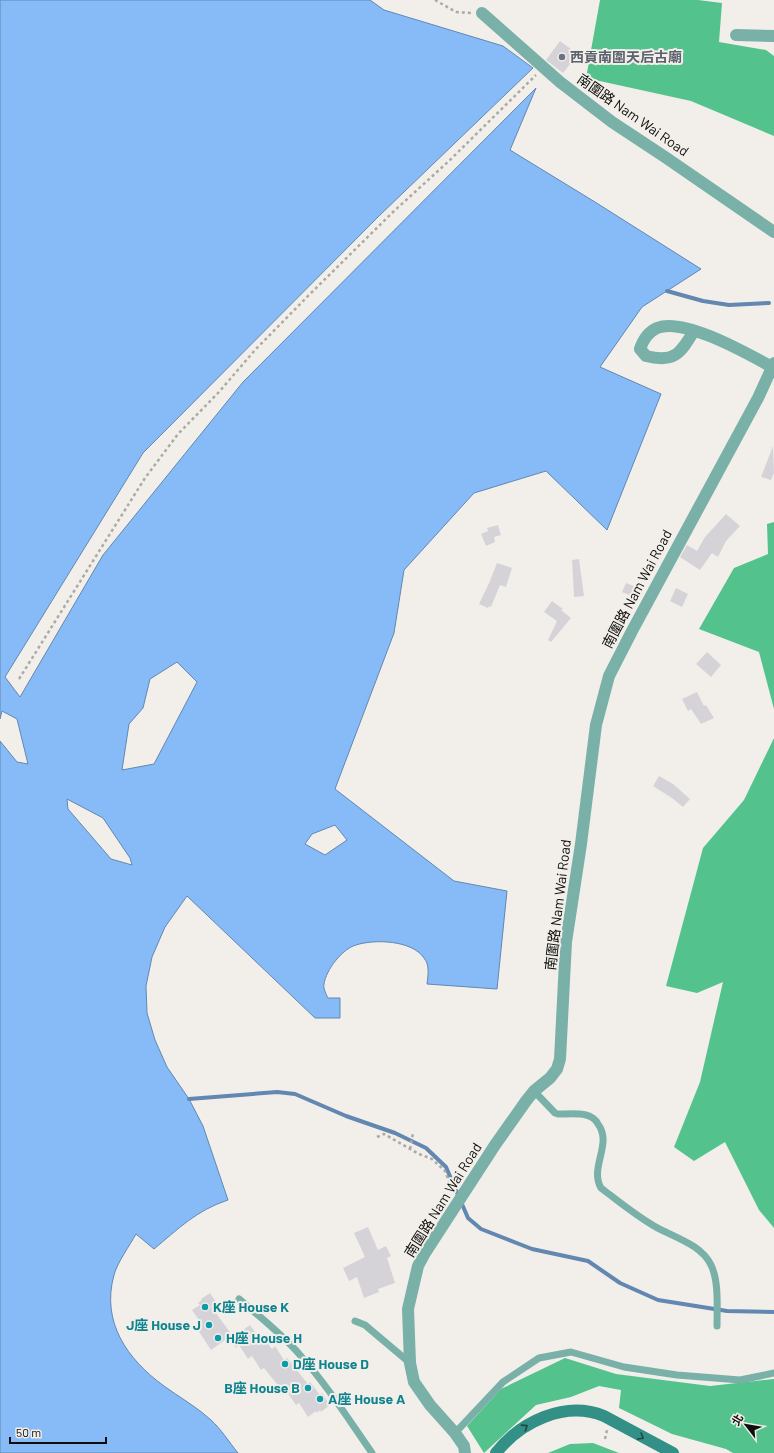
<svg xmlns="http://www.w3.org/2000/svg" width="774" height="1453" font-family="Barlow,'Noto Sans TC',sans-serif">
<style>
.forest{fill:#53c28d}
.water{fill:#86bbf8;stroke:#6287b1;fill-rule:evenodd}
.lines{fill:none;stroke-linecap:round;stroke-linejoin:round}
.stream{stroke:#6287b1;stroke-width:4}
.building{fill:#d6d3d8}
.path{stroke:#acaaa6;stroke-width:2.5;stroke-dasharray:3 3;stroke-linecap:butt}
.lane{stroke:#79b0a8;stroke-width:7}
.street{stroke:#79b0a8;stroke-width:12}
.secondary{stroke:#329086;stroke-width:12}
.oneway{stroke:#1f4843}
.worship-dot{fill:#6b7280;stroke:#f2efea;stroke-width:1.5}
.culture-dot{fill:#0f9aa8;stroke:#f2efea;stroke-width:1.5}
.labels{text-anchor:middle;stroke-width:4;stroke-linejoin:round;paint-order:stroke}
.worship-label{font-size:14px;font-weight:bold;fill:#5b616d;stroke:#f2efea;text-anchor:start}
.street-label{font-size:14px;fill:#0f0e0c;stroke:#f2efea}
.culture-label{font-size:14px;font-weight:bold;fill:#0d838f;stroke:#f2efea;text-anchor:start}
</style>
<rect width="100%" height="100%" fill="#f2efea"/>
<path class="forest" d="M600 0H698L722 3 719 42 766 50 774 56V136L691 101 586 78Z
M774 522V709L759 652 699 629 734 568 768 554 767 524Z
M774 738V1228L759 1210 725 1142 694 1161 674 1147 700 1082 723 982 697 993 666 986 703 848 744 800Z
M565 1358 616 1374 710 1386 774 1379V1453H733L726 1449 672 1434 619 1408 621 1390 599 1386 571 1397 536 1405 484 1453 467 1426 501 1389Z
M593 1443 619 1453H548L570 1444Z"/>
<path class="water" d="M0 0H370L384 10 503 46 533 68 379 216 143 453 5 677 20 697 103 555 243 382 536 88 510 150 595 202 701 269 642 307 600 367 661 394 607 530 546 471 474 493 404 570 394 633 335 789 454 881 507 891 497 989 427 984C428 975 430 965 424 958 412 940 374 939 356 945 342 949 326 970 324 984 323 988 326 994 328 998H340V1018H315L187 896 165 927 152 957 146 986 147 1013 155 1040 167 1067 189 1099 203 1126 228 1200C197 1210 178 1229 154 1249L136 1234C130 1245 117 1263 114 1275 101 1322 127 1359 164 1386 179 1397 197 1407 211 1420 221 1429 229 1442 238 1453H0V741L17 762 28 764 17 719 2 711 0 719ZM177 662 197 682 154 764 122 770 129 724 143 708 150 679ZM67 799 103 818 130 858 132 865 111 859 68 809ZM335 825 347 840 325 855 305 844 312 834Z"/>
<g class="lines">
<path class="stream" d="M667 291 703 301 729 305 769 303
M189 1099 277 1092 295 1094 346 1116 395 1133 426 1148 446 1167 468 1218 481 1229 532 1249 588 1261 620 1283 658 1300 727 1311 774 1312"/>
</g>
<path class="building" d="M560 41 578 54 563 73 546 60Z
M773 446 774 473 771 480 761 477Z
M726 514 740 526 726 541 718 557 712 553 700 570 680 557 687 545 697 551 705 537Z
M498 525 501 535 494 537 495 542 486 546 481 534 488 531 487 528Z
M579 559 584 596 574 597 572 560Z
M497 563 512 568 506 587 500 585 491 607 489 606 488 608 479 604 490 581Z
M626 583 636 587 632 596 622 592Z
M676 588 688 594 682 607 670 601Z
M552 601 563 609 561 610 571 618 551 642 548 640 557 621 544 612Z
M707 652 721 665 711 677 696 664Z
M697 692 704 706 706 705 714 718 701 724 691 709 688 711 682 699Z
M659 776 673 784 690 799 683 807 672 798 653 786Z
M368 1227 378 1250 386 1246 391 1256 387 1258 395 1283 378 1289 379 1292 364 1298 357 1277 349 1281 343 1268 365 1257 354 1233Z
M210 1293 218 1305 213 1309 232 1335 211 1350 196 1327 201 1323 192 1310 200 1305 198 1303 202 1300 201 1299Z
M250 1325 259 1338 262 1336 272 1349 275 1346 284 1360 287 1358 308 1384 310 1382 320 1395 322 1393 330 1405 321 1412 320 1410 317 1413 316 1411 308 1417 299 1403 296 1405 287 1392 284 1393 264 1368 261 1370 252 1356 248 1359 239 1345 236 1348 230 1339Z"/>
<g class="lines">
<path class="path" d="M435 0 456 12 471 13
M19 679 145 478 178 434 219 392 255 350 309 295 393 212 450 160 536 75
M377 1137 384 1134 419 1154 432 1159 445 1171 452 1189
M410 1149 413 1133
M605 1439 607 1430"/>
<path class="lane" d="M534 1091 555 1113 558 1114C567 1114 578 1113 586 1115 591 1116 596 1120 598 1124 613 1144 589 1167 601 1188 618 1201 635 1215 654 1226 673 1237 701 1244 711 1265 719 1281 717 1308 717 1326
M239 1299C260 1317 282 1334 300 1355 327 1385 349 1420 372 1453
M355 1321 365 1325 410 1363
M455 1433 503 1382 539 1358 571 1352 624 1367 677 1375 740 1380 774 1373"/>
<path class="street" d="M482 13 560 82 612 122 665 157 774 232
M736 35 774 36
M694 331C680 354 674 363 646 356L640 349C643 340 648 332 657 328 684 317 748 354 772 367
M465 1453 464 1446 455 1433 430 1405 414 1382 410 1363 408 1309 418 1266 425 1253 495 1145 526 1101 534 1091 550 1078 557 1069 560 1059 566 942 581 844 596 725 609 676 632 631 758 398 774 363"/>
<path class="secondary" d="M496 1453C520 1422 565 1400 604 1416L673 1453"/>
</g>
<defs><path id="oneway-chevron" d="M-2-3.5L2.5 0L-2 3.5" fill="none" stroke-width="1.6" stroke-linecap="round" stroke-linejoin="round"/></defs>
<g class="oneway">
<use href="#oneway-chevron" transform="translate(525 1427) rotate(-33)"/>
<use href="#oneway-chevron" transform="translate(641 1437) rotate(30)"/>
</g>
<circle class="worship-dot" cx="562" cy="57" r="4"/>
<g class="culture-dot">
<circle cx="205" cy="1307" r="4"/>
<circle cx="209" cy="1325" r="4"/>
<circle cx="218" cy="1338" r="4"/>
<circle cx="285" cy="1364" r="4"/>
<circle cx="308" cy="1388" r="4"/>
<circle cx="320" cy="1399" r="4"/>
</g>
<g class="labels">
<g class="worship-label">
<text x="570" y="62">西貢南圍天后古廟</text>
</g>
<g class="street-label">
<text transform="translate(633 115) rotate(35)" y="5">南圍路 Nam Wai Road</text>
<text transform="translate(637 589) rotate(-62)" y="5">南圍路 Nam Wai Road</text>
<text transform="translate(558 905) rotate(-83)" y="5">南圍路 Nam Wai Road</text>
<text transform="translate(443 1200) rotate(-58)" y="5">南圍路 Nam Wai Road</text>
</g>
<g class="culture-label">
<text x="213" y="1312">K座 House K</text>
<text x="201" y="1330" text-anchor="end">J座 House J</text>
<text x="226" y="1343">H座 House H</text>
<text x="293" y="1369">D座 House D</text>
<text x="300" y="1393" text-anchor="end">B座 House B</text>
<text x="328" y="1404">A座 House A</text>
</g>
</g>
<g transform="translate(746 1425) rotate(301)" stroke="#f2efea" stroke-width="3" paint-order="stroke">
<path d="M0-3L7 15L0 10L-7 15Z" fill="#0f0e0c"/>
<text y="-6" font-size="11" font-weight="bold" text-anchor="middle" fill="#0f0e0c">北</text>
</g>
<path d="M10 1437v6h96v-6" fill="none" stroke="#0f0e0c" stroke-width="2"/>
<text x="16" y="1437" font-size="12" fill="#0f0e0c" stroke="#f2efea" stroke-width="3" paint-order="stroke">50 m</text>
</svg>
